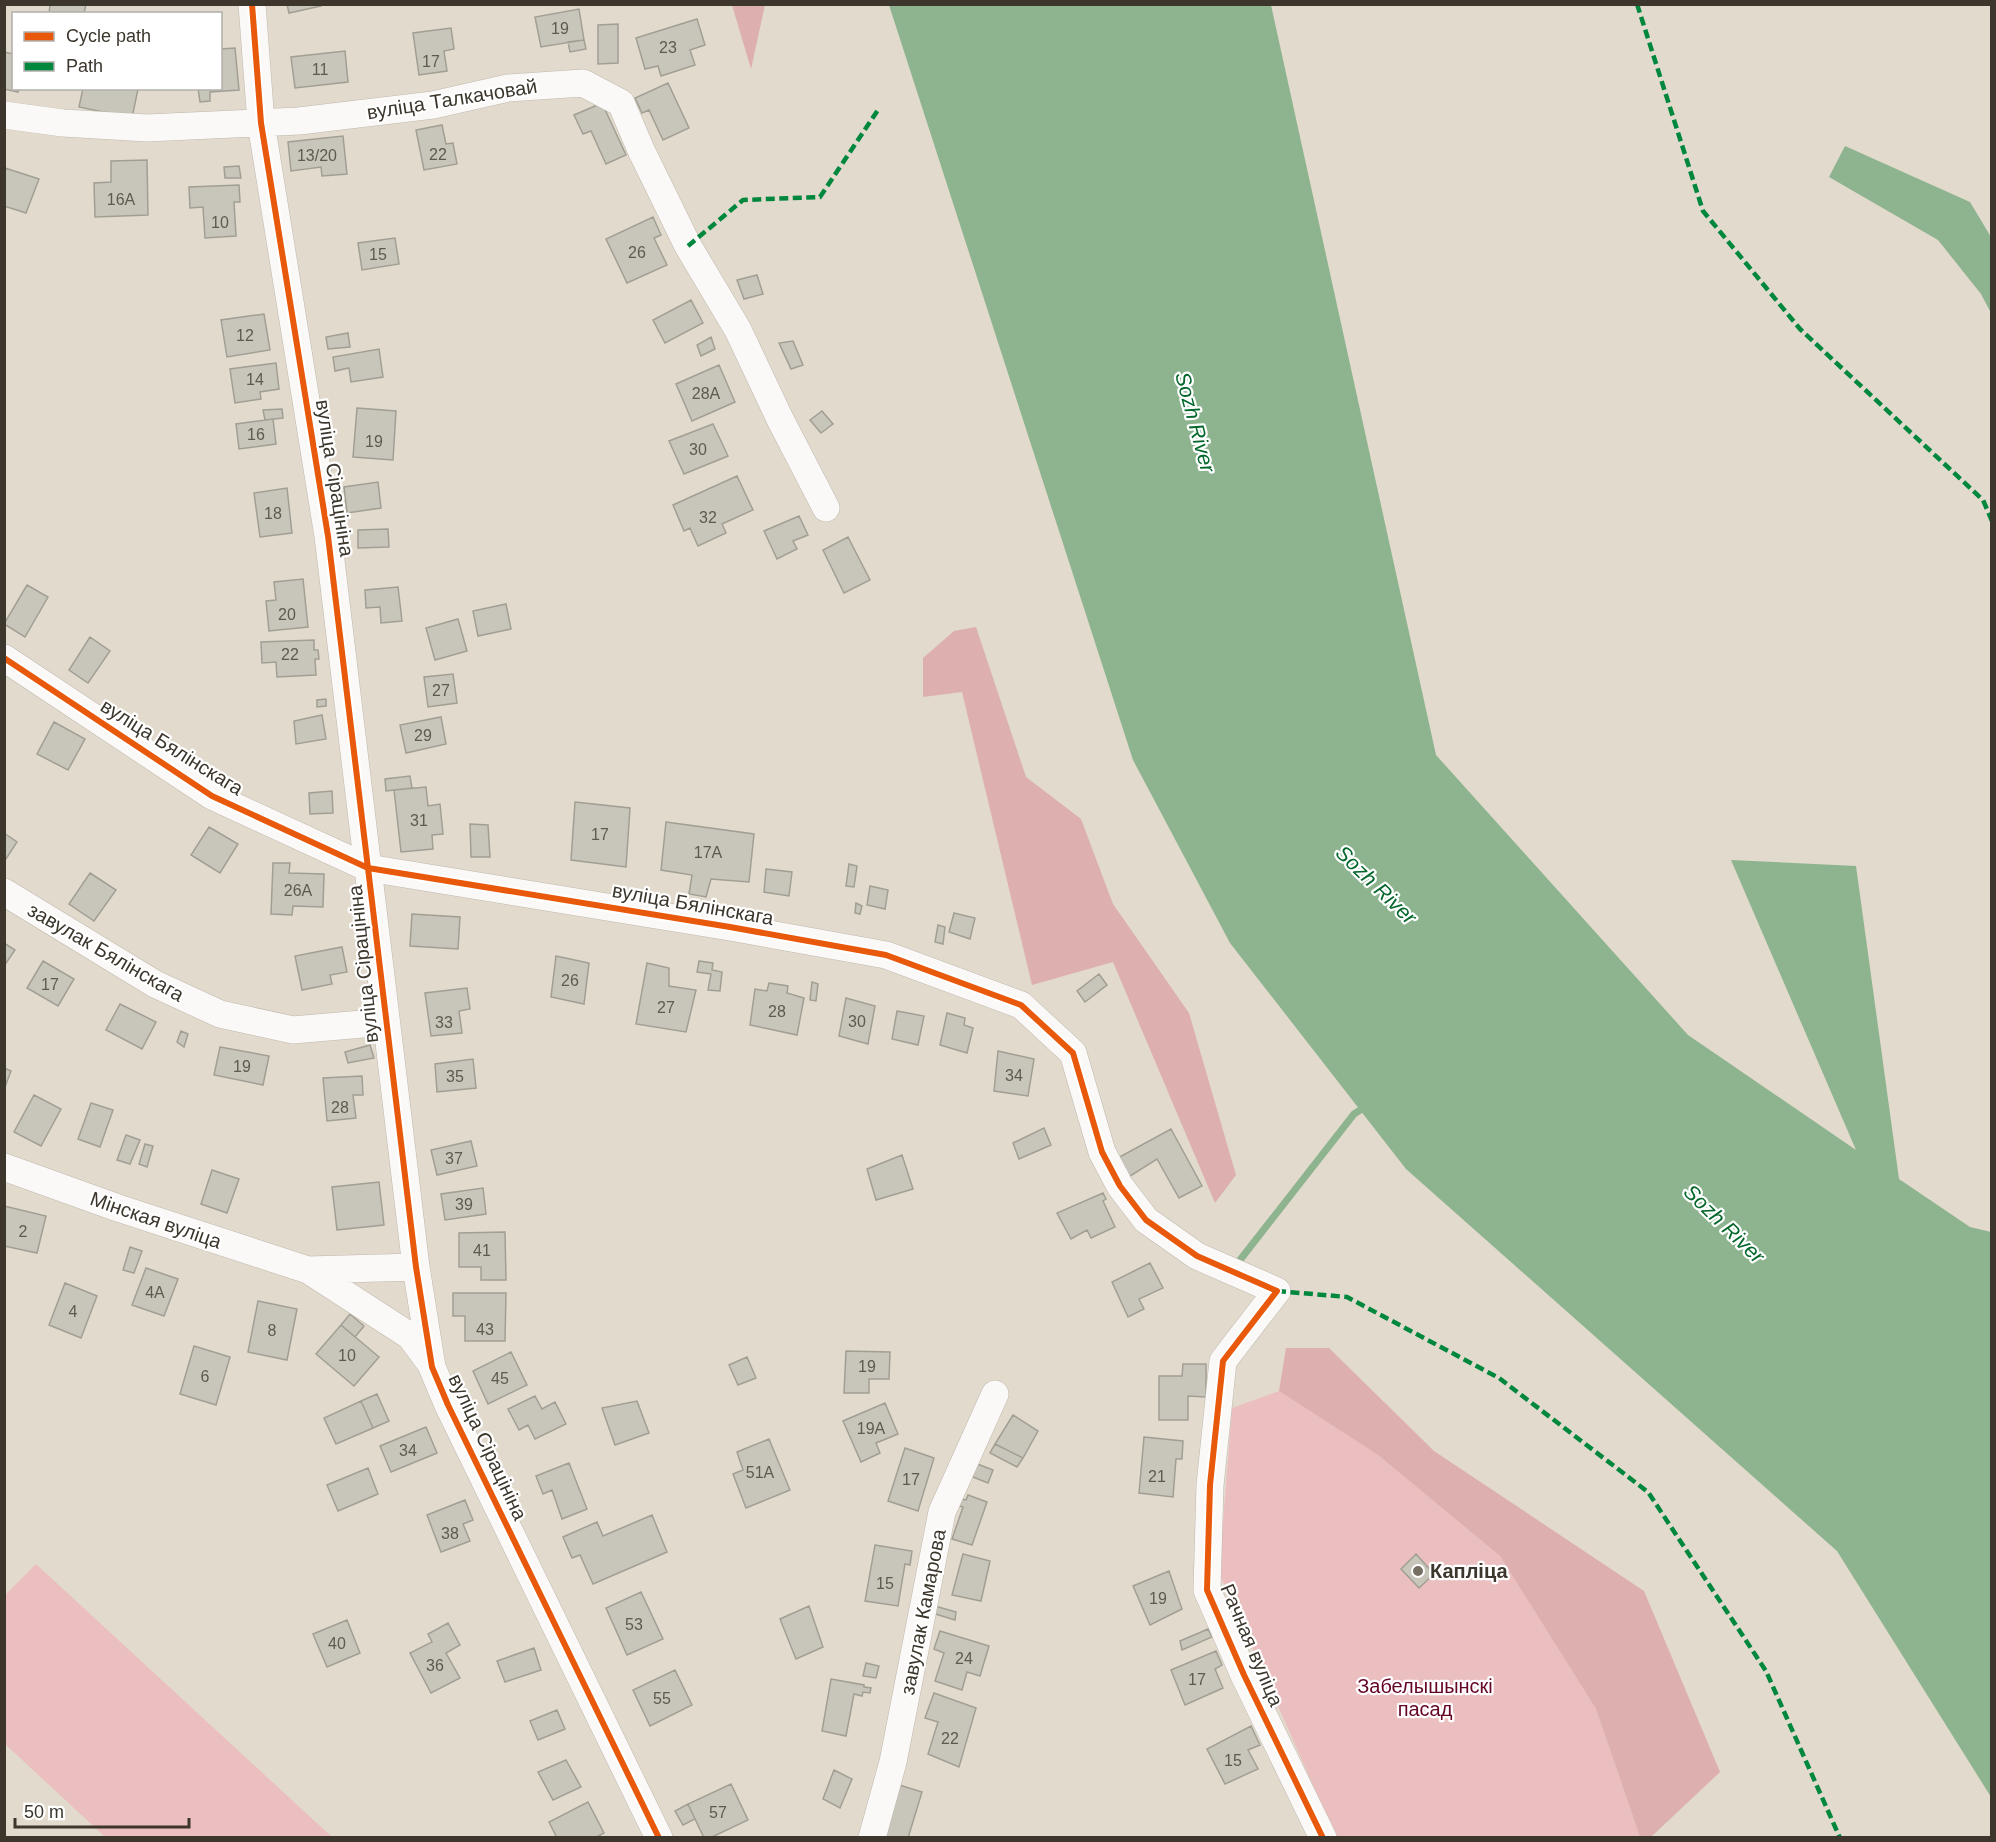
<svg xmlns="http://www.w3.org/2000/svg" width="1996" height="1842" font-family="Helvetica,sans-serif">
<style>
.green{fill:#ebbfbf}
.forest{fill:#ddafaf}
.water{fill:#8db48e}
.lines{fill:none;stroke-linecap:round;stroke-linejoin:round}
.stream{stroke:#8db48e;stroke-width:7}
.building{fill:#c8c5ba;stroke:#a19f94;stroke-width:1.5}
.minor-casing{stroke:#bfb8ad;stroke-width:28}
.minor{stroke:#fbf9f8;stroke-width:27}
.quiet{stroke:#00873e;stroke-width:4.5;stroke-dasharray:9 4.5;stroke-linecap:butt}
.cycleway-casing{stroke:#fff;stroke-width:10}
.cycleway{stroke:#e8590c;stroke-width:6}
.poi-dot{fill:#766f64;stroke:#fff;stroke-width:2}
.labels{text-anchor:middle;stroke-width:4.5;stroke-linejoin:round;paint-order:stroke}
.number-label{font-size:16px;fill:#5f5a50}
.street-label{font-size:20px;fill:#3c362c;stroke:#fff}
.poi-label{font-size:20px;font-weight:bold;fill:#3c362c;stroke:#fff;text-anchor:start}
.park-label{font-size:20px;fill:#640525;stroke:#fff}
.water-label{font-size:21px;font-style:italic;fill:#03662a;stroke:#fff}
</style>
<rect width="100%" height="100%" fill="#e2dacd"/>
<path class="green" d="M1279 1391 1378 1455 1500 1556 1596 1709 1640 1837H1336L1219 1573 1232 1408Z
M36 1564 332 1837H105L5 1744V1595Z"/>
<path class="forest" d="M732 5H765L751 69Z
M976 627 1026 777 1081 819 1113 904 1189 1013 1236 1175 1215 1203 1113 962 1032 985 962 692 923 697V658L954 631Z
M1286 1348H1329L1434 1451 1644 1591 1720 1772 1651 1837H1640L1596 1709 1500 1556 1378 1455 1279 1391Z"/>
<path class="water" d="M889 5H1271L1436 755 1688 1035 1856 1150 1731 860 1856 866 1899 1179 1970 1227 1991 1232V1797L1837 1551 1406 1169 1230 943 1133 760Z
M1845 146 1970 202 1991 237V313L1981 294 1938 240 1829 177Z"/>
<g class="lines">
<path class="stream" d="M1240 1260 1354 1114 1368 1105"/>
</g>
<path class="building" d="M50 4H86L84 14H49Z
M287 4H320L321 6 289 13Z
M579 9 584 40 541 47 535 17Z
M697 19 705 45 690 50 695 65 661 76 658 66 645 69 636 38Z
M618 24V63L598 64V25Z
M451 28 454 49 444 51 447 71 419 75 413 33Z
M584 40 586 49 570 52 568 42Z
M235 48 239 90 210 92V101L200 102 198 88H220V49Z
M345 51 348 82 295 88 291 57Z
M4 52 14 54V88H19L18 92 4 89Z
M668 83 689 128 663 140 649 110 642 113 635 98Z
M83 88 138 89 132 118 79 107Z
M602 103 626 155 606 164 591 131 583 134 574 115Z
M442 125 446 144 453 143 457 164 424 170 416 130Z
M343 136 347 174 322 176 321 167 291 171 288 142Z
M147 160 148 215 95 217 94 183 111 182V161Z
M239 166 241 178H225L224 167Z
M5 168 39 179 26 213 4 206Z
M239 185 240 202H234L236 236 205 238 203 207 190 208 189 187Z
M653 217 661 235 654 238 667 265 627 283 606 239Z
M395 238 399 264 362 270 358 243Z
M757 275 763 294 744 299 737 280Z
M691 300 703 323 665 343 653 320Z
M264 314 270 350 227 357 221 320Z
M348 333 350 347 328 349 326 337Z
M711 337 715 349 701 356 697 345Z
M793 341 803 365 791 369 779 343Z
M379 349 383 377 351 382 349 368 335 371 333 357Z
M276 363 279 389 260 392 261 399 235 403 230 369Z
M719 365 735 402 692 421 676 384Z
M357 408 396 411 393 460 353 457Z
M282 409 283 418 265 420 263 410Z
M822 411 833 424 821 433 810 420Z
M273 419 276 444 239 449 236 424Z
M713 424 728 456 684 474 669 441Z
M737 476 753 510 722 524 726 533 698 546 690 528 684 531 673 505Z
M378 482 381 508 347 513 344 487Z
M287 488 292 533 260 537 254 493Z
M799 516 808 535 793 541 797 549 777 559 764 531Z
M388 529 389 547 358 548V530Z
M848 537 870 580 844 593 823 550Z
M303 579 308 627 269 631 266 601 276 600 274 582Z
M27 585 48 597 25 637 4 624Z
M398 587 402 621 381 623 380 607 366 608 365 590Z
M506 604 511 629 478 636 473 611Z
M458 619 467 651 435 660 426 628Z
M90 637 110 651 88 683 69 670Z
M314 640V650H318L319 659H315L316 675 277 677 276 662 262 663 261 642Z
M453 674 457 703 428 707 424 677Z
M326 699V706L317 707V700Z
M322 715 326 739 296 744 294 721Z
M441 717 446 744 406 753 400 725Z
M54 722 85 739 68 770 37 754Z
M410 776 412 788 386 791 385 779Z
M426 787 428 806 440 804 443 834 432 835 433 849 401 852 394 790Z
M332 791 333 813 310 814 309 793Z
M575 802 630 808 626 867 571 860Z
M666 822 754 834 749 882 711 879 706 897 689 894 692 875 661 870Z
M470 824 488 825 490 857H471Z
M209 827 238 844 220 873 191 855Z
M4 833 17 842 4 862Z
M273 863H290L289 873 324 874 323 907 293 906 292 915 271 914Z
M849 864 857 866 854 887 846 886Z
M766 869 792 872 789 896 764 892Z
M90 873 116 890 94 921 69 904Z
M870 886 888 890 885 909 867 905Z
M856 903 862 906 860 914 855 913Z
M954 913 975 918 970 939 949 932Z
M412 914 460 917 458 949 410 946Z
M938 925 945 927 943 944 935 942Z
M4 943 15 950 4 966Z
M342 947 347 972 330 975 332 984 302 990 295 956Z
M556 956 589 963 584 1004 551 997Z
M43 961 74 979 58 1006 27 988Z
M699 961 713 963 712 970 722 972 720 991 708 990 711 974 697 972Z
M647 963 669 968V986L696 990 686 1032 636 1024Z
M1099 974 1107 985 1085 1002 1077 991Z
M812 982 818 984 816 1001 810 1000Z
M769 983 788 986 787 993 804 998 797 1035 750 1025 755 989 767 991Z
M467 988 470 1009 459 1011 462 1033 431 1036 425 993Z
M846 998 875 1006 868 1044 839 1036Z
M120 1004 156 1022 142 1049 106 1030Z
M897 1011 924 1016 918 1045 892 1039Z
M947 1013 965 1018 964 1025 973 1028 967 1053 940 1045Z
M181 1031 188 1034 184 1047 177 1042Z
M370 1045 374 1058 348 1063 345 1052Z
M220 1047 269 1056 263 1085 214 1075Z
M998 1051 1034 1059 1028 1096 994 1091Z
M473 1059 476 1088 437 1092 435 1064Z
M4 1068 11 1071 5 1087 4 1086Z
M362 1076 363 1095H353L356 1118 327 1121 323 1078Z
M34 1095 61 1109 41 1146 14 1132Z
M91 1103 113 1110 100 1147 78 1139Z
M1044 1128 1051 1145 1019 1159 1013 1143Z
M1171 1129 1202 1186 1179 1198 1157 1159 1127 1178 1114 1160Z
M126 1135 140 1140 130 1164 117 1160Z
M471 1141 477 1166 437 1175 431 1150Z
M145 1144 153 1146 147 1167 139 1164Z
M902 1155 913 1189 876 1200 867 1169Z
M212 1170 239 1179 227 1213 201 1204Z
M379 1182 384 1225 337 1230 332 1187Z
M483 1188 486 1214 445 1220 441 1194Z
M1103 1193 1106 1199 1103 1201 1115 1227 1091 1238 1087 1230 1071 1239 1057 1213Z
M4 1206 46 1216 37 1253 4 1246Z
M505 1232 506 1280H481V1267H459V1233Z
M130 1247 142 1251 134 1273 123 1270Z
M1150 1263 1163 1288 1139 1299 1144 1309 1128 1317 1112 1282Z
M146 1268 178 1279 164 1316 132 1305Z
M65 1283 97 1296 81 1338 49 1325Z
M453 1293H506L505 1341H465V1316H453Z
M258 1301 297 1309 287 1360 248 1352Z
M350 1314 364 1326 355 1337 341 1325Z
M341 1325 379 1357 354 1386 316 1354Z
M194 1346 230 1357 216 1405 180 1394Z
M846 1351 890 1352 889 1379H869V1393H844Z
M511 1352 527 1385 488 1404 473 1371Z
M747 1357 756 1378 738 1385 729 1365Z
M1183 1364H1206V1397L1188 1396V1420H1159V1376H1182Z
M377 1394 389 1421 373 1428 361 1401Z
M535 1396 542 1409 555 1402 566 1424 535 1439 528 1425 519 1430 508 1409Z
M361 1401 373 1428 336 1444 324 1418Z
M637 1401 649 1433 615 1445 602 1408Z
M885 1403 898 1434 876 1443 880 1453 861 1462 843 1421Z
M1013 1415 1038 1431 1023 1458 995 1444Z
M426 1427 437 1453 391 1472 380 1446Z
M1144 1437 1183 1441 1182 1459H1176L1173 1497 1139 1493Z
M769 1439 790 1490 746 1508 733 1474 743 1470 737 1452Z
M995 1444 1023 1458 1017 1467 990 1453Z
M905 1448 934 1458 918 1511 888 1501Z
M972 1462 993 1470 988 1483 968 1475Z
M569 1463 587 1509 562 1519 552 1490 543 1494 536 1476Z
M368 1468 378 1494 338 1511 327 1485Z
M968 1495 987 1502 972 1545 952 1539 963 1507 959 1506 961 1499 966 1500Z
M465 1500 473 1520 463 1524 470 1541 441 1552 427 1515Z
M652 1515 667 1552 593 1584 580 1555 572 1558 563 1537 597 1522 603 1536Z
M875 1545 912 1551 910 1565 905 1564 898 1606 865 1601Z
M963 1554 990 1561 981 1601 952 1595Z
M1416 1554 1434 1574 1419 1588 1401 1569Z
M1169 1571 1182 1609 1150 1625 1133 1586Z
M641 1592 663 1639 627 1655 606 1608Z
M809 1606 823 1647 796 1659 780 1619Z
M935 1606 956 1612 955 1620 932 1613Z
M347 1620 360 1653 327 1667 313 1634Z
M448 1623 460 1645 446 1653 460 1678 431 1693 410 1653 432 1642 428 1634Z
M1208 1629 1212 1637 1182 1650 1180 1641Z
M940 1631 989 1646 980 1676 967 1672 962 1690 935 1681 944 1653 934 1649Z
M534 1648 541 1670 505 1682 497 1661Z
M1216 1651 1222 1665 1215 1669 1223 1688 1185 1705 1171 1670Z
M866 1663 879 1666 876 1678 863 1676Z
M675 1670 692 1705 650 1726 633 1690Z
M831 1679 864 1685V1687L871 1688 870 1693 863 1692 862 1696 854 1694 846 1736 822 1731Z
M934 1693 976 1708 959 1767 928 1754 938 1722 925 1718Z
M557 1710 565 1729 538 1740 530 1721Z
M1251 1726 1260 1745 1248 1750 1258 1769 1225 1784 1207 1749Z
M566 1760 581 1787 553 1800 538 1772Z
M834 1770 852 1779 840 1808 823 1799Z
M731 1784 748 1820 710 1838H704L688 1804Z
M896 1784 922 1792 908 1838H890L880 1834Z
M588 1802 604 1833 595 1838H557L549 1822Z
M688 1804 695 1819 683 1825 675 1811Z"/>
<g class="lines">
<defs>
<path id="minor" d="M252 4 261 123 328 536 416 1267 432 1367 448 1405 659 1838
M4 115 63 123 147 128 299 121 433 105 508 88 583 83 621 103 641 150 688 246 738 330 780 419 826 508
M4 658 212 796 368 868 730 927 886 955 1021 1005 1073 1053 1102 1152 1120 1186 1146 1220 1197 1256 1277 1291 1223 1361 1210 1485 1207 1590 1244 1675 1323 1838
M4 892 155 984 220 1014 293 1030 386 1022
M4 1167 118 1208 308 1270 416 1267
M308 1270 410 1336 430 1363
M872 1838 893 1762 942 1512 995 1394"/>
</defs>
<use href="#minor" class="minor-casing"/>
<use href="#minor" class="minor"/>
<path class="quiet" d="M1637 4 1703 211 1800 329 1983 500 1992 521
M688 246 743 200 820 197 878 110
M1277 1291 1347 1297 1499 1378 1648 1492 1766 1671 1840 1838"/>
<defs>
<path id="cycleway" d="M252 4 261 123 328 536 416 1267 432 1367 448 1405 659 1838
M4 658 212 796 368 868 730 927 886 955 1021 1005 1073 1053 1102 1152 1120 1186 1146 1220 1197 1256 1277 1291 1223 1361 1210 1485 1207 1590 1244 1675 1323 1838"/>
</defs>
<use href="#cycleway" class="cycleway-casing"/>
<use href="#cycleway" class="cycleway"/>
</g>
<circle class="poi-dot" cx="1418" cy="1571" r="6"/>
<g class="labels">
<g class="number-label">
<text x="560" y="34">19</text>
<text x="668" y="53">23</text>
<text x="431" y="67">17</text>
<text x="320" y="75">11</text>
<text x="438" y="160">22</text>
<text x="317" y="161">13/20</text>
<text x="121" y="205">16А</text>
<text x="220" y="228">10</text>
<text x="637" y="258">26</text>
<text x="378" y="260">15</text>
<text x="245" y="341">12</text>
<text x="255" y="385">14</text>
<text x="706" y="399">28А</text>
<text x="256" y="440">16</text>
<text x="374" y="447">19</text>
<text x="698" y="455">30</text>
<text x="273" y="519">18</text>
<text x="708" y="523">32</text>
<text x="287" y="620">20</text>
<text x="290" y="660">22</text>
<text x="441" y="696">27</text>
<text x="423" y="741">29</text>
<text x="419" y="826">31</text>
<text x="600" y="840">17</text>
<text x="708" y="858">17А</text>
<text x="298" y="896">26А</text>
<text x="570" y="986">26</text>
<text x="50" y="990">17</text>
<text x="666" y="1013">27</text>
<text x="777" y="1017">28</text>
<text x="857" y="1027">30</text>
<text x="444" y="1028">33</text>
<text x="242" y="1072">19</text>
<text x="1014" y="1081">34</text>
<text x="455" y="1082">35</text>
<text x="340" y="1113">28</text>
<text x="454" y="1164">37</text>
<text x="464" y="1210">39</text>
<text x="23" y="1237">2</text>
<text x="482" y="1256">41</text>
<text x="155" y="1298">4А</text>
<text x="73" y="1317">4</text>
<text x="485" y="1335">43</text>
<text x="272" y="1336">8</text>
<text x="347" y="1361">10</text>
<text x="867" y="1372">19</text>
<text x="205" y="1382">6</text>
<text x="500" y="1384">45</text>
<text x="871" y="1434">19А</text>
<text x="408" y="1456">34</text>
<text x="760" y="1478">51А</text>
<text x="1157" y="1482">21</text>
<text x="911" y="1485">17</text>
<text x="450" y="1539">38</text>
<text x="885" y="1589">15</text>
<text x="1158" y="1604">19</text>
<text x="634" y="1630">53</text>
<text x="337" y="1649">40</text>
<text x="964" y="1664">24</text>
<text x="435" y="1671">36</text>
<text x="1197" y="1685">17</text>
<text x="662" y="1704">55</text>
<text x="950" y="1744">22</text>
<text x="1233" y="1766">15</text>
<text x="718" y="1818">57</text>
</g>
<g class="street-label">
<text transform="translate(452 99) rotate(-9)" y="7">вуліца Талкачовай</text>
<text transform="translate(335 478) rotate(81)" y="7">вуліца Сірацініна</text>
<text transform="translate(172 747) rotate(32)" y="7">вуліца Бялінскага</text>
<text transform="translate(693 904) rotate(10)" y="7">вуліца Бялінскага</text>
<text transform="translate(106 952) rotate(30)" y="7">завулак Бялінскага</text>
<text transform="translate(363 964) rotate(-96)" y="7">вуліца Сірацініна</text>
<text transform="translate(156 1220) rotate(19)" y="7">Мінская вуліца</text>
<text transform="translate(488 1447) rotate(65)" y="7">вуліца Сірацініна</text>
<text transform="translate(923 1612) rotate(-79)" y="7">завулак Камарова</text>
<text transform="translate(1252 1645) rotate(67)" y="7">Рачная вуліца</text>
</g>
<g class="poi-label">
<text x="1430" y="1578">Капліца</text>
</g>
<g class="park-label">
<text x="1425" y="1693">Забелышынскі<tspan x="1425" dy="23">пасад</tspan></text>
</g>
<g class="water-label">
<text transform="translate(1195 422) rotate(75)" y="7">Sozh River</text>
<text transform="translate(1376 885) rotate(44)" y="7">Sozh River</text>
<text transform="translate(1724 1224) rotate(44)" y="7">Sozh River</text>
</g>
</g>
<rect width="1996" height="1842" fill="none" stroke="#3c362c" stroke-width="12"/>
<rect x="12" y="12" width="210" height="78" fill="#ffffff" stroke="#b1afab" stroke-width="1.5"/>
<rect x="24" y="32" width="30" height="9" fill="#e8590c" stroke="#b1afab" stroke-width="1.5"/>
<text x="66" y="42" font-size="18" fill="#3c362c">Cycle path</text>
<rect x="24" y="62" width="30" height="9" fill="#00873e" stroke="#b1afab" stroke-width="1.5"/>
<text x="66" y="72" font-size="18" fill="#3c362c">Path</text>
<path d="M15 1818v9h174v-9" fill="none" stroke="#3c362c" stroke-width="3"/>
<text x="24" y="1818" font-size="18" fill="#3c362c" stroke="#ffffff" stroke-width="4.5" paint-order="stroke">50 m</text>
</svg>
